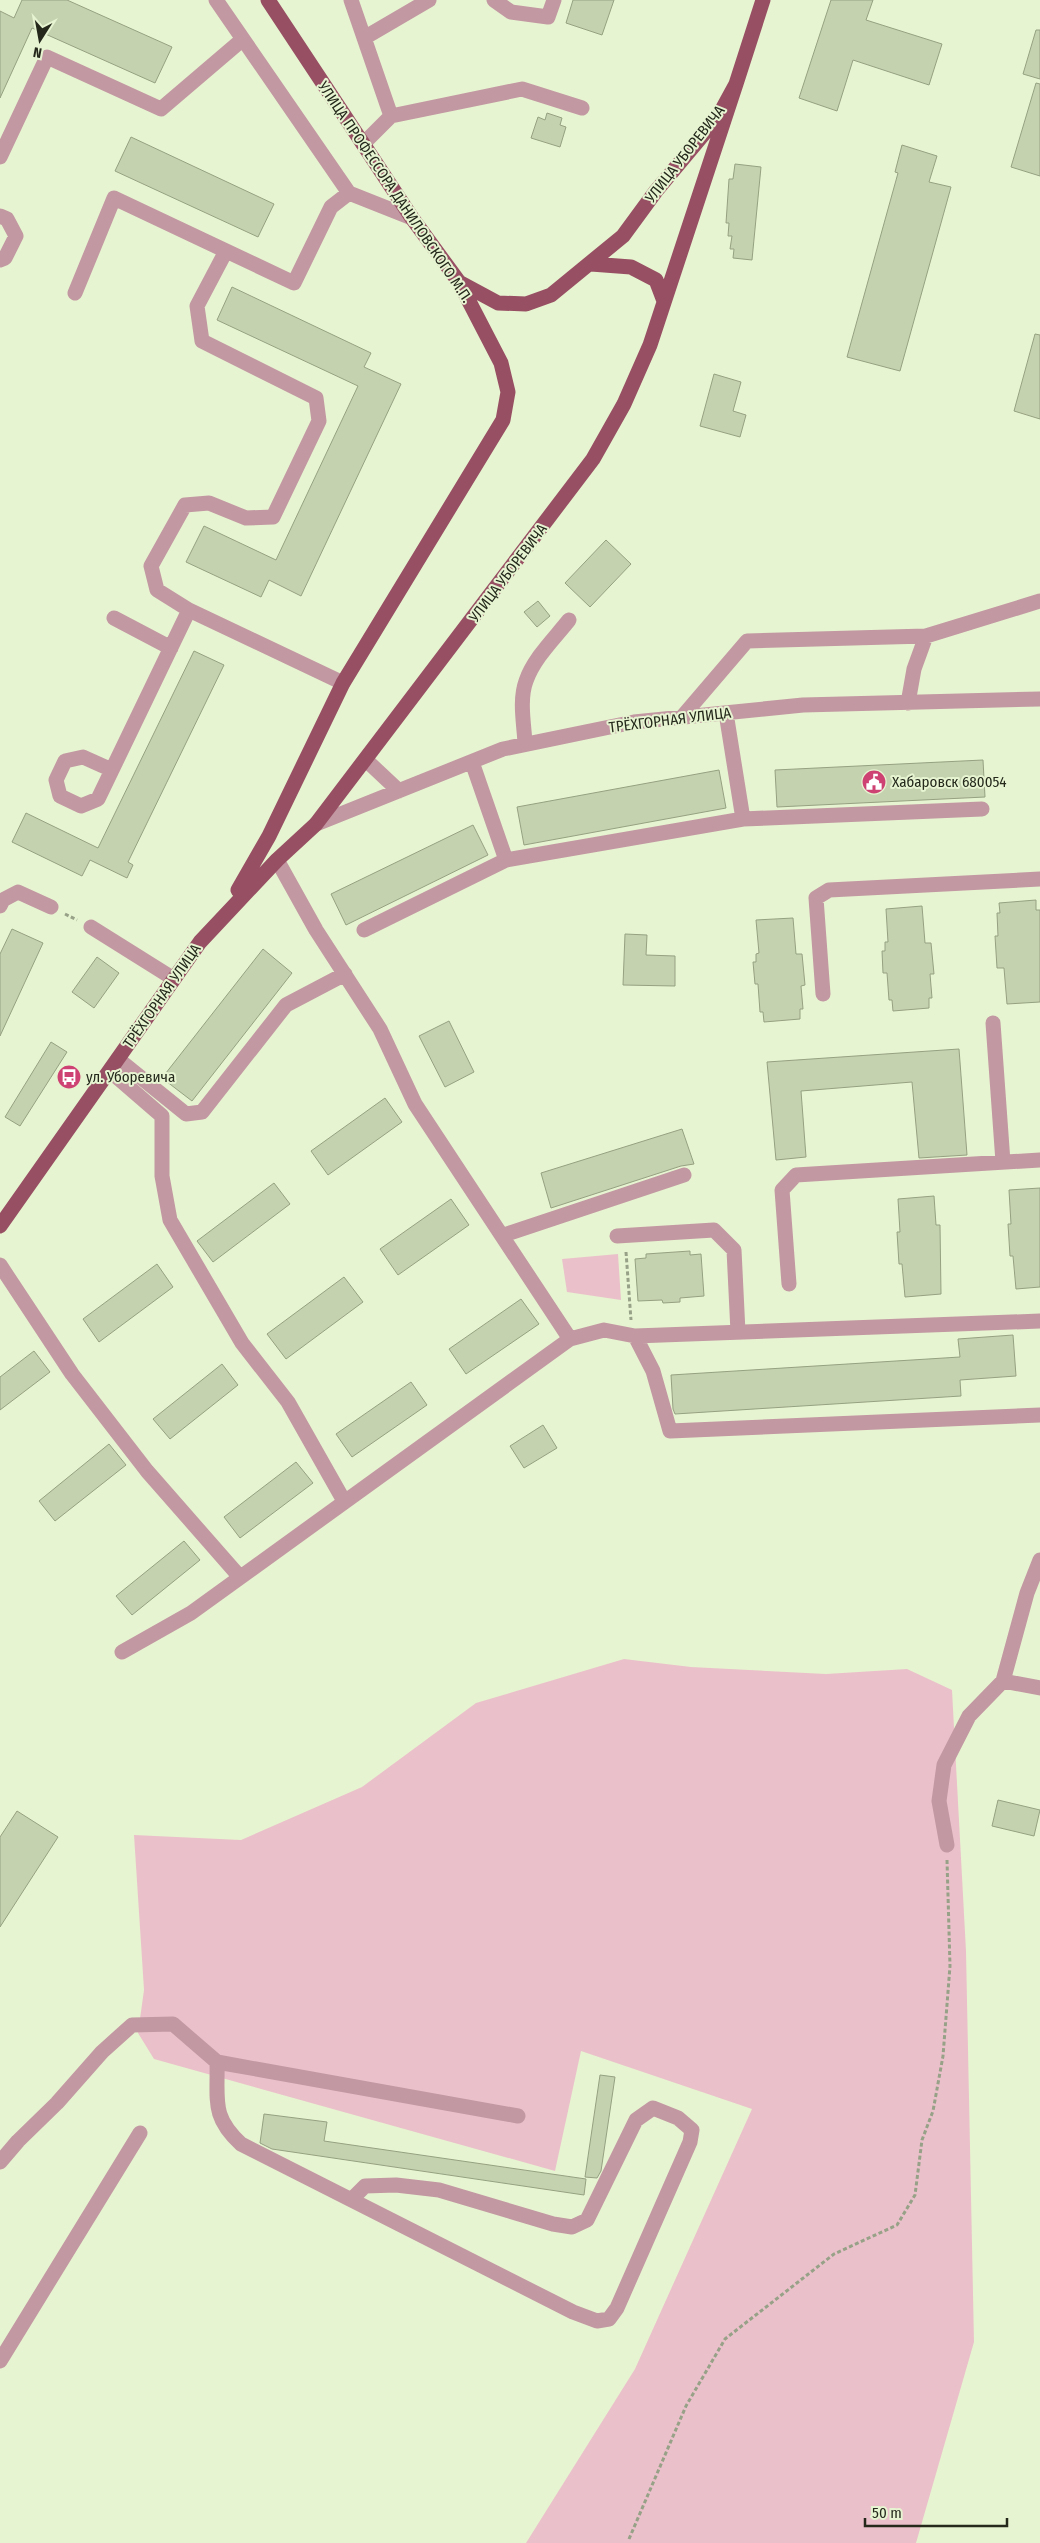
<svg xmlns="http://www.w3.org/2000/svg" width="1040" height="2543" font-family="'Fira Sans Condensed',sans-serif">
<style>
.green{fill:#eac1ca}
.building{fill:#c5d2b0;stroke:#95a181}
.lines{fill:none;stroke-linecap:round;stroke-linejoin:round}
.path{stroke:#97a187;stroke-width:3;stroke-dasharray:4 2.5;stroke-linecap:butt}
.minor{stroke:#c298a2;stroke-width:15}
.major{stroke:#974f63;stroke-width:15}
.labels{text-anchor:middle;stroke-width:4;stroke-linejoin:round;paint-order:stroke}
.street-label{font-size:15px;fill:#24291c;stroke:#e7f4d1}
.poi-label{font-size:15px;fill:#24291c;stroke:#e7f4d1;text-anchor:start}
</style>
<rect width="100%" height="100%" fill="#e7f4d1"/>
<path class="green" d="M618 1254 621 1300 567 1292 562 1259Z
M624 1659 691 1667 826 1674 907 1669 952 1690 966 1951 974 2342 916 2543H526L635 2369 752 2109 581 2051 555 2171 154 2059 138 2033 144 1990 134 1835 241 1840 362 1787 476 1703Z"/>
<path class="building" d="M22 0H67L172 47 155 83 32 28 0 98V11L14 18Z
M573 0H614L602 35 566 23Z
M831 0H873L866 20 942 44 929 85 853 60 837 111 799 98Z
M1036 30H1040V79L1023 74Z
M1036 83 1040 84V176L1011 167Z
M547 113 562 118 560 125 566 127 560 147 531 138 538 117 545 120Z
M131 137 274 204 258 237 115 171Z
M902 145 937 156 929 182 951 187 900 371 847 357 898 173 895 172Z
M735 164 761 167 752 260 733 258 734 249H730L732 236H728L729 223H726L729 179H733Z
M232 287 371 353 364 367 401 384 301 596 269 580 261 597 186 562 204 526 276 560 358 386 217 320Z
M1035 334 1040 335V419L1014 411Z
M714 374 741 382 733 411 746 415 740 437 700 426Z
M606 540 631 564 590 607 565 583Z
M538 601 550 616 537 627 524 612Z
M194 651 224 665 128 862 133 865 127 878 90 860 82 876 12 842 26 813 98 848Z
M983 760 985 797 777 807 775 770Z
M719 770 726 808 524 845 517 807Z
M473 825 488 855 346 925 331 894Z
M1036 900V910H1040V1002L1007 1004 1004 968H997L995 936H998L997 913H1000L999 903Z
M922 906 925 943H931L934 974H930L932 998H929V1008L893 1011 892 1000H889L887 973H883L882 951H885V942H888L886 909Z
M793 918 796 954H802L805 985 801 986 803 1009H800V1019L764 1022 763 1012H760L758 984H755L753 962H756V954L759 953 756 920Z
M12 929 43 943 0 1036V954Z
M625 934 647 935 646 955 675 956V986L623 985Z
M263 949 292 973 192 1101 162 1078Z
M97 957 119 973 94 1008 72 992Z
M449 1021 474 1072 445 1087 419 1036Z
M51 1042 67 1052 20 1126 5 1117Z
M959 1049 967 1155 919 1158 912 1082 801 1091 806 1157 776 1160 767 1062Z
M385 1098 402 1122 328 1175 311 1151Z
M682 1129 694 1164 681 1166 551 1208 541 1173Z
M274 1183 290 1204 213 1262 197 1241Z
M1040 1188V1287L1016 1289 1013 1256H1010L1008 1224H1011L1009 1190Z
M934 1196 936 1225H940L941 1294 905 1297 902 1264H899L897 1232H900L898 1199Z
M451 1199 469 1225 398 1275 380 1249Z
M690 1251V1255L701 1254 704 1296 680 1298V1302L663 1303 662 1300 638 1301 635 1259 646 1258V1254Z
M157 1264 173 1287 99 1342 83 1319Z
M344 1277 363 1302 286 1359 267 1334Z
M521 1299 539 1324 466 1374 449 1349Z
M1013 1335 1016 1376 960 1380 961 1396 675 1414 673 1409 671 1375 960 1357 958 1339Z
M34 1351 50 1372 0 1410V1377Z
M222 1364 238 1385 170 1439 153 1419Z
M411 1382 427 1405 352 1457 336 1434Z
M543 1425 557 1448 524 1468 510 1446Z
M109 1444 126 1465 55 1521 39 1501Z
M296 1462 313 1483 240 1538 224 1517Z
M184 1541 200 1560 132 1615 116 1596Z
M998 1800 1040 1810 1034 1836 992 1826Z
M17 1811 58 1837 0 1927V1837Z
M600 2075 615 2077 601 2171 597 2178 585 2177Z
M264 2114 327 2122 324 2141 586 2179 584 2195 272 2149 260 2143Z"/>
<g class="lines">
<path class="path" d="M65 914 77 920
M626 1252 631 1320
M629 2539 686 2406 725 2339 834 2254 897 2225 915 2195 922 2140 933 2111 943 2056 950 1966 947 1860"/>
<path class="minor" d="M216 0 349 193 412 218
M351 0 391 116 363 144
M494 0 511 12 548 17 554 0
M364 38 429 0
M391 116 522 89 582 108
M0 157 47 57 161 109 243 39
M0 216 7 219 16 236 5 258 0 260
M75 293 114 198 294 283 331 207 349 193
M189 610 157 590 151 566 185 505 209 503 246 518 273 517 319 421 316 398 202 341 197 306 226 251
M114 618 171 648
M908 703 914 669 926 636
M726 713 743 819 982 809
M682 717 747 641 926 636 1040 601
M525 743C524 724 519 700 526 681 534 658 554 639 569 620
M366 760 399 791
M472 762 506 860
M112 770 83 757 65 761 56 780 60 796 81 806 98 799C128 736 159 673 189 610L343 683
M316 824 503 749 634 722 803 705 1040 699
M277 860 316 930 380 1029 415 1104 570 1339
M0 906 3 900 18 892 51 907
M91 927 174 979
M364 930 506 860 743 819
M823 994 816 898 829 890 1040 879
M993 1023 1003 1162
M118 1059 186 1114 202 1112 286 1005 345 974
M110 1071 162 1116V1176L170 1220 242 1343 288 1402 344 1501
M504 1235 684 1175
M617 1236 714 1230 734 1250 738 1332
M0 1265 72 1374 147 1471 239 1576
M789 1284 782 1190 796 1175 1040 1160
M635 1336 1040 1321
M122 1652 191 1613 570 1339 604 1330 635 1336 653 1371 670 1431 1040 1415
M1003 1681 1040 1688
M947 1845 939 1801 944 1765 969 1716 1003 1681 1027 1593 1040 1560
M217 2062C218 2101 211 2116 241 2144L573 2312 597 2321 609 2319 617 2308 690 2142 692 2130 678 2118 653 2108 636 2120 587 2220 572 2227 553 2224 439 2190 396 2185 365 2186 352 2199
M0 2162 18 2141 57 2103 102 2052 132 2025 173 2024 217 2062 518 2116
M0 2361 140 2133"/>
<path class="major" d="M591 264 631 267 656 280 664 301
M459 282 498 303 526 304 551 295 623 236 656 191 718 117 736 84 763 0
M238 890 269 836 343 683 503 420 508 392 501 363 459 282 412 218 268 0
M0 1226 200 942 277 860 316 824 593 459 624 404 650 345 736 84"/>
</g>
<defs>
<symbol id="civic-disc" viewBox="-11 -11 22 22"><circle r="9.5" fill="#ce4273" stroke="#e7f4d1"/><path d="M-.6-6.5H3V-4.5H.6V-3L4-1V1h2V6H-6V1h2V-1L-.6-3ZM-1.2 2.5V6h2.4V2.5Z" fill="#fff"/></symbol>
<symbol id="bus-disc" viewBox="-11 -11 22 22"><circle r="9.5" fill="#ce4273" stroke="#e7f4d1"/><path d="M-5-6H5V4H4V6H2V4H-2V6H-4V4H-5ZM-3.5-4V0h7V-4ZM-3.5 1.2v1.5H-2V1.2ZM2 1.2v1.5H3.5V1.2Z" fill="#fff"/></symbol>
</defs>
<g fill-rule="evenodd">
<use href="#civic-disc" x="860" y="768" width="28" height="28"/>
<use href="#bus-disc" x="55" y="1063" width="28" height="28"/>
</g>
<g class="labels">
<g class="street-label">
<text transform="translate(685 154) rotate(-52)" y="5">УЛИЦА УБОРЕВИЧА</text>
<text transform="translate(395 192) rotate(56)" y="5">УЛИЦА ПРОФЕССОРА ДАНИЛОВСКОГО М.П.</text>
<text transform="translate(508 573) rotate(-53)" y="5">УЛИЦА УБОРЕВИЧА</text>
<text transform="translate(670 720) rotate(-7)" y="5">ТРЁХГОРНАЯ УЛИЦА</text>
<text transform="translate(162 996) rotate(-55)" y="5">ТРЁХГОРНАЯ УЛИЦА</text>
</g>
<g class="poi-label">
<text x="892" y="787">Хабаровск 680054</text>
<text x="86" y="1082">ул. Уборевича</text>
</g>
</g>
<g transform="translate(40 40) rotate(191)" stroke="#e7f4d1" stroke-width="4" paint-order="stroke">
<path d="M0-4L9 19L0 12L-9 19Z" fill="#24291c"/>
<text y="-8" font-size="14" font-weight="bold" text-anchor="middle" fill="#24291c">N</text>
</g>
<path d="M865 2518v8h142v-8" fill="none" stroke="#24291c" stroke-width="2.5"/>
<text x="872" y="2518" font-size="15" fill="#24291c" stroke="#e7f4d1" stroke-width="4" paint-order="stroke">50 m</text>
</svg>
